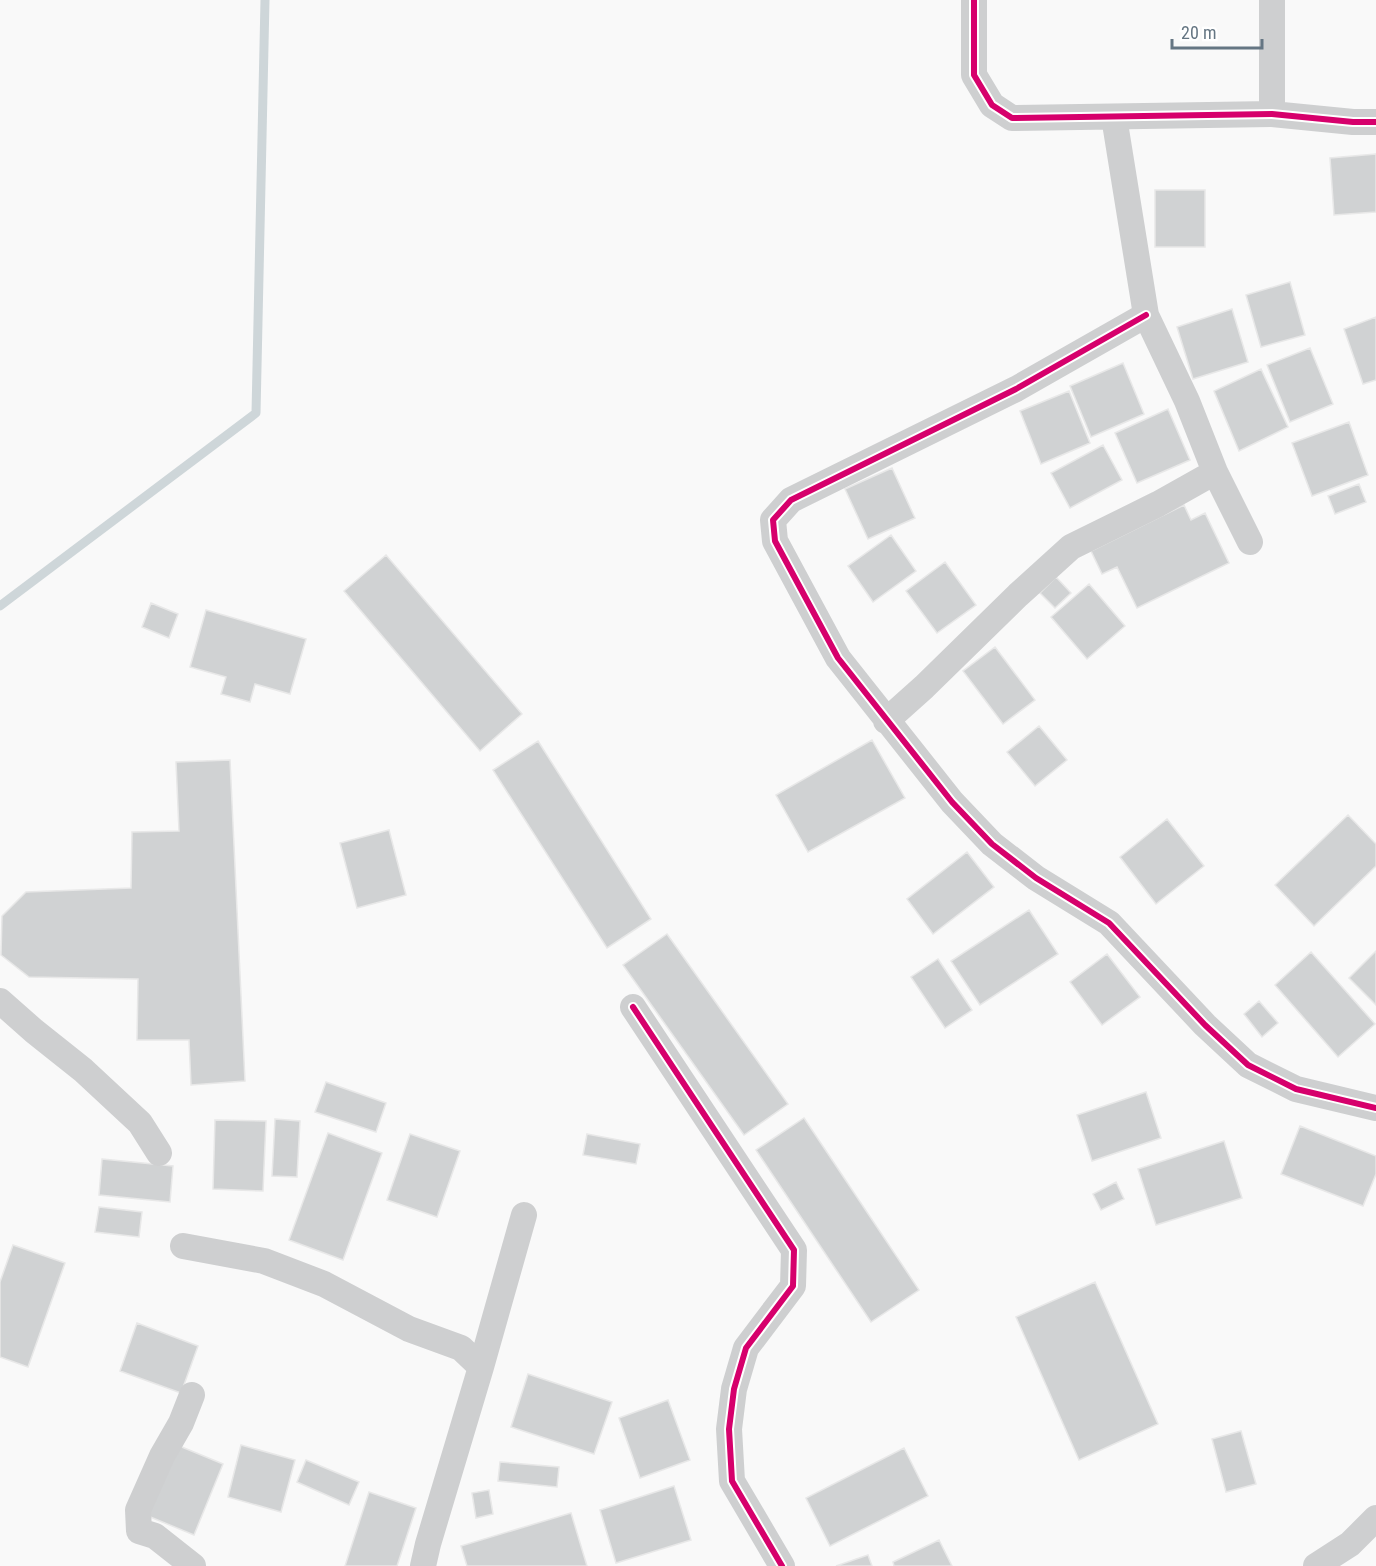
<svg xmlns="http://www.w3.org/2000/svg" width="1376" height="1566" font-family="'Roboto Condensed',sans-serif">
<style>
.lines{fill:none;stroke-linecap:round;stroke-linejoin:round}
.stream{stroke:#ced6d9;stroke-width:9}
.building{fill:#d0d2d3;stroke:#e8e8e8;stroke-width:1.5}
.minor{stroke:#cecfd0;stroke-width:26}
.cycleway-casing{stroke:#fff;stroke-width:10}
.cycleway{stroke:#d6006c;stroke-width:6}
</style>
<rect width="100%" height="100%" fill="#f9f9f9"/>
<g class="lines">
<path class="stream" d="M0 606 256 413 265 0"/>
</g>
<path class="building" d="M1376 154V212L1334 215 1330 158Z
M1155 190H1205V247H1155Z
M1290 282 1305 335 1261 347 1246 295Z
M1232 309 1248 362 1193 379 1177 327Z
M1376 317V380L1363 384 1344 329Z
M1310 348 1333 404 1290 422 1267 365Z
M1123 363 1144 414 1091 437 1070 386Z
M1261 369 1288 427 1239 451 1214 391Z
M1069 391 1090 443 1041 464 1020 411Z
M1168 409 1190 460 1137 483 1115 433Z
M1349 422 1368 475 1312 496 1292 443Z
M1103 445 1122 480 1070 508 1051 473Z
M892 468 915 518 868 539 845 489Z
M1359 484 1366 502 1335 514 1328 496Z
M1184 505 1191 520 1205 513 1229 563 1137 608 1117 567 1102 574 1091 551Z
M891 535 916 571 873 602 848 566Z
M386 555 522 714 480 751 344 591Z
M945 562 976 605 937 633 906 591Z
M1056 577 1071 593 1055 608 1040 593Z
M1089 584 1125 626 1087 659 1051 617Z
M151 603 178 614 169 638 142 627Z
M206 610 306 639 290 694 255 684 250 702 221 694 226 677 190 667Z
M995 647 1035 700 1003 724 963 671Z
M1039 726 1067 760 1035 786 1007 752Z
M872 740 905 798 808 852 776 795Z
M538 741 651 919 607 948 493 770Z
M230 760 245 1081 191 1085 189 1040H137L138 979 29 977 1 955 2 916 26 892 131 888 132 832 179 831 176 762Z
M1348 815 1376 844V866L1314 926 1275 885Z
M1167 819 1204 866 1156 904 1120 857Z
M389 830 406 895 357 908 340 843Z
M967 852 994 887 933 934 907 899Z
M1029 910 1058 954 980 1005 951 961Z
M667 934 788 1104 744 1135 623 965Z
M1376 951V1005L1349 978Z
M1311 952 1375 1024 1338 1057 1275 985Z
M1107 954 1140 997 1102 1025 1070 982Z
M938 959 972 1010 945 1028 911 977Z
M1259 1001 1278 1023 1262 1037 1244 1014Z
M326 1082 386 1103 376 1132 315 1112Z
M1146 1092 1161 1138 1092 1161 1077 1115Z
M804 1118 919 1290 871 1322 756 1150Z
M275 1119 300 1121 297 1177 272 1176Z
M215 1120 266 1121 263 1191 213 1189Z
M1300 1126 1376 1156V1174L1363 1206 1281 1174Z
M328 1133 382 1153 343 1260 289 1240Z
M410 1134 460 1151 437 1217 387 1200Z
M587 1134 640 1144 636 1164 583 1155Z
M1224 1141 1242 1198 1156 1225 1138 1169Z
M102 1159 173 1166 170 1202 99 1195Z
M1116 1182 1124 1199 1101 1210 1093 1194Z
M99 1207 142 1212 139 1237 95 1232Z
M13 1245 65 1263 28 1367 0 1357V1282Z
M1095 1282 1158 1424 1079 1460 1016 1317Z
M137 1323 198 1346 181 1393 120 1371Z
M528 1374 612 1402 594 1454 511 1427Z
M668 1400 690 1460 640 1478 619 1418Z
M1241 1431 1256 1484 1226 1492 1212 1439Z
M177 1445 223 1464 194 1535 148 1516Z
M241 1445 295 1460 281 1512 228 1497Z
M904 1448 928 1496 830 1546 806 1498Z
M306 1460 359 1482 349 1505 297 1482Z
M500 1462 559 1467 557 1487 498 1481Z
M674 1486 691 1540 616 1563 600 1510Z
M489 1490 493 1514 476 1518 472 1493Z
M369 1492 416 1508 397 1566H345Z
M571 1513 587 1566H467L461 1546Z
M939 1540 952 1566H894L893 1562Z
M868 1555 872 1566H836Z"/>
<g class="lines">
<path class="minor" d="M974 0V75L992 105 1012 118 1272 114 1353 122H1376
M1272 0V114
M1114 117 1146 315 1187 401 1215 472
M1146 315 1016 389 791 500 773 520 775 541 838 658 952 802 992 844 1036 878 1109 923 1205 1025 1248 1065 1296 1089 1376 1108
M886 721 924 687 1018 595 1071 547 1158 504 1215 472 1250 542
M0 1001 34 1031 83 1070 140 1123 159 1153
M633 1007 794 1250 793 1286 746 1348 734 1389 729 1429 732 1481 782 1566
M183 1246 264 1261 324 1284 409 1329 461 1348 481 1367
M192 1395 181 1423 162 1456 138 1510 139 1531 155 1536 193 1566
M423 1566 428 1544 481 1367 524 1215
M1316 1566 1350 1544 1376 1518"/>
<defs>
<path id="cycleway" d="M974 0V75L992 105 1012 118 1272 114 1353 122H1376
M1146 315 1016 389 791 500 773 520 775 541 838 658 952 802 992 844 1036 878 1109 923 1205 1025 1248 1065 1296 1089 1376 1108
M633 1007 794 1250 793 1286 746 1348 734 1389 729 1429 732 1481 782 1566"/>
</defs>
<use href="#cycleway" class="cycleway-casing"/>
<use href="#cycleway" class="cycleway"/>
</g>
<path d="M1172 39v9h90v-9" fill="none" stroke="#657683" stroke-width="3"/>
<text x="1181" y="39" font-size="18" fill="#657683" stroke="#ffffff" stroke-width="4.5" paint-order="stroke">20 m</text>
</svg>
